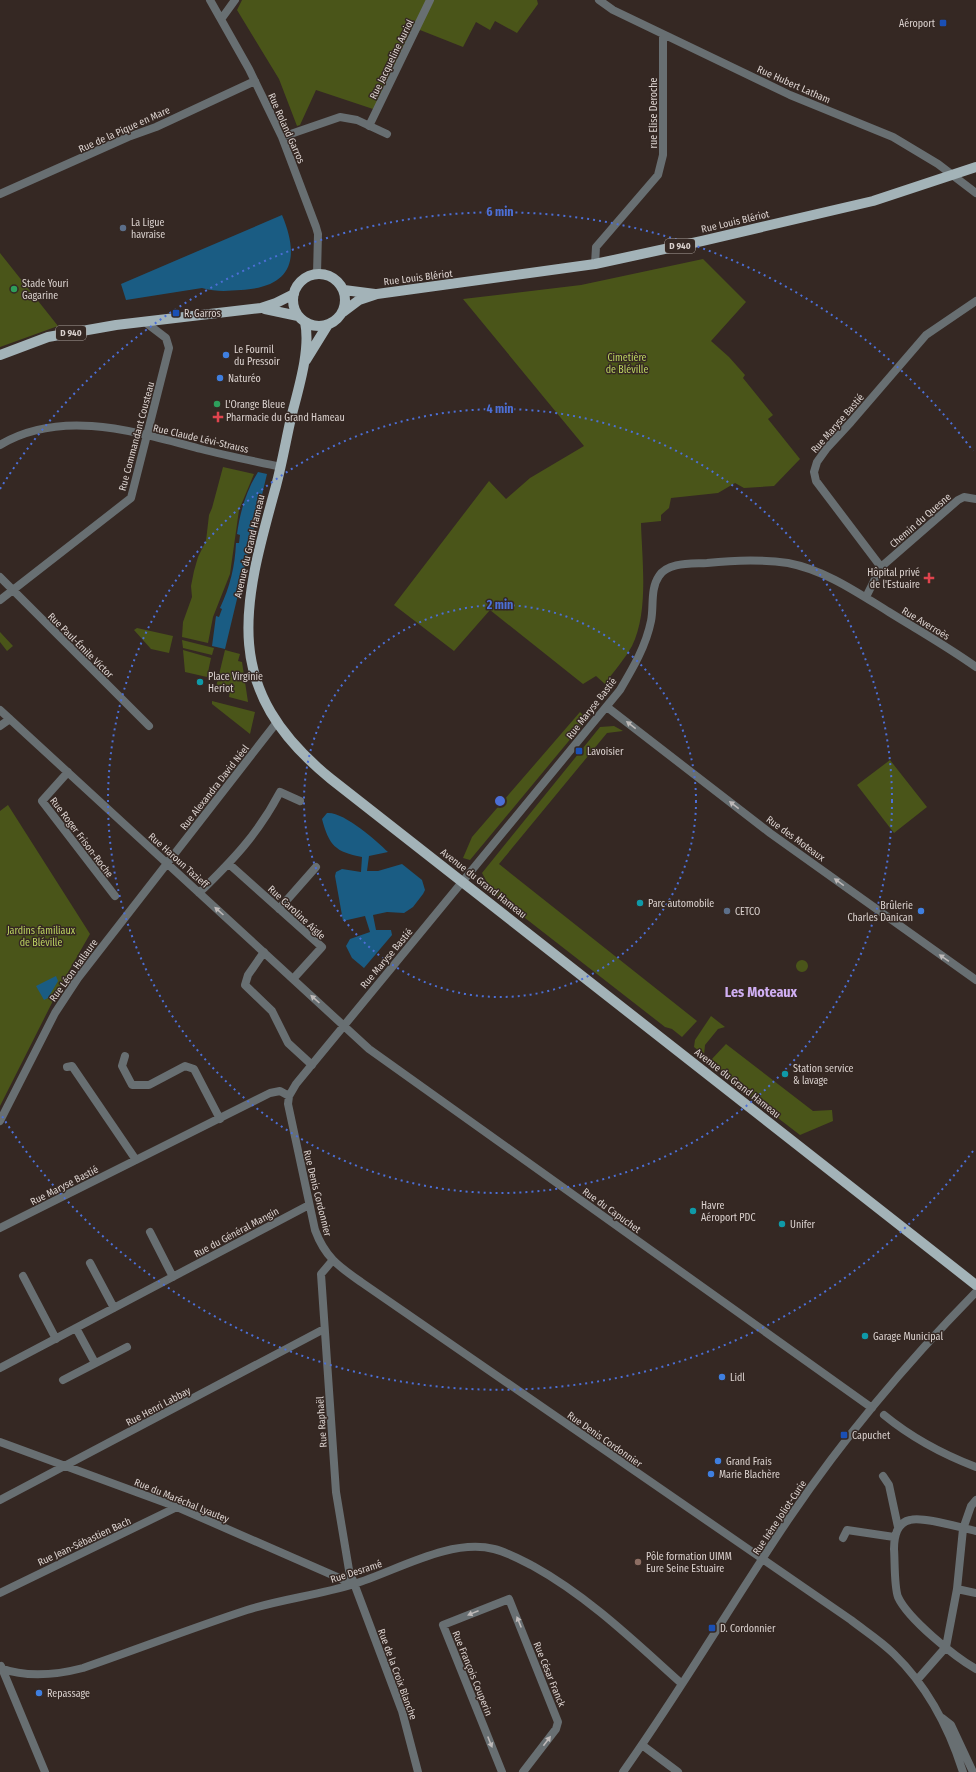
<svg xmlns="http://www.w3.org/2000/svg" width="976" height="1772" font-family="'Fira Sans Condensed',sans-serif">
<style>
.green{fill:#4a5519}
.water{fill:#1a5c83}
.lines{fill:none;stroke-linecap:round;stroke-linejoin:round}
.minor{stroke:#686f72;stroke-width:8}
.major{stroke:#a3b3b8;stroke-width:10}
.oneway{fill:#beb9b8}
.ring{fill:none;stroke:#4c6fd6;stroke-width:2;stroke-dasharray:2 4}
.transit-dot{fill:#1a4fb4;stroke:#352823;stroke-width:1.5}
.service-dot{fill:#5c6f8a;stroke:#352823;stroke-width:1.5}
.leisure-dot{fill:#2e9e5b;stroke:#352823;stroke-width:1.5}
.shop-dot{fill:#3f7fe0;stroke:#352823;stroke-width:1.5}
.health-dot{fill:#e0444e;stroke:#352823;stroke-width:1.5}
.culture-dot{fill:#0f9aa8;stroke:#352823;stroke-width:1.5}
.education-dot{fill:#8d6e63;stroke:#352823;stroke-width:1.5}
.labels{text-anchor:middle;stroke-width:3;stroke-linejoin:round;paint-order:stroke}
.shield{fill:#352823;stroke:#a99f9b;stroke-width:1}
.shield-label{font-size:9px;font-weight:bold;fill:#dbd2cf}
.poi-label{font-size:10px;fill:#dbd2cf;stroke:#352823;text-anchor:start}
.street-label{font-size:10px;fill:#dbd2cf;stroke:#352823}
.park-label{font-size:10px;fill:#bbd260;stroke:#352823}
.district-label{font-size:14px;font-weight:bold;fill:#d0aff3;stroke:#352823}
.centre{fill:#4c6fd6;stroke:#352823;stroke-width:2}
.ring-label{font-size:12px;text-anchor:middle;font-weight:bold;fill:#4c6fd6;stroke:#352823;stroke-width:3;stroke-linejoin:round;paint-order:stroke}
</style>
<rect width="100%" height="100%" fill="#352823"/>
<path class="green" d="M242 0H537L538 4 517 33 495 21 490 30 476 22 463 47 420 30 373 109 316 90 300 125 297 126 279 79 237 10Z
M0 253 58 326 0 347Z
M703 259 746 302 711 341 729 357 745 375 743 378 773 415 768 419 800 459 774 486 744 488 735 483 718 493 671 498 669 508 661 515V521L641 523C642 560 649 612 632 646 625 659 613 672 605 684L596 676 583 684 490 610 454 651 394 605 489 481 506 499 530 478 584 446 463 299 581 285Z
M223 467 254 474 239 510 230 574 213 617 208 643 182 637 183 622 192 597 191 586 194 571 198 557 206 541 209 515 212 508Z
M137 628 173 636 169 653 151 649 134 630Z
M0 632 13 646 7 651 0 642Z
M182 640 214 648 212 655 183 648Z
M183 650 211 658 207 677 185 672Z
M225 650 240 654 238 661 242 662 248 702 229 697 230 690 216 687Z
M212 701 255 712 250 734 212 704Z
M580 712 587 719 470 860 463 858 472 837Z
M614 726 623 731 607 733 499 864 697 1021 682 1037 672 1029 665 1027 493 893 482 873 600 727Z
M890 760 927 807 894 833 857 785Z
M8 805 90 934 62 983 0 1106V811Z
M796 966a6 6 0 1 1 12 0a6 6 0 1 1-12 0Z
M711 1016 725 1027 718 1029 705 1045 704 1055 694 1047 695 1040Z
M726 1044 813 1111 832 1110 833 1121 800 1135 731 1082 723 1072 711 1060Z"/>
<path class="water" d="M282 215C300 258 293 287 241 290 227 291 216 292 202 288L126 300 121 284Z
M258 472 267 474 225 649 212 646 216 616 219 617 222 609 220 608C230 587 235 566 236 543H239L240 535 237 534C240 512 246 491 258 472Z
M327 813C343 811 377 841 388 852L369 856 367 871H378L402 864 422 880 425 890 423 894 413 907 404 913 387 912 373 915 376 930H391L392 935 364 968 352 958 346 946 350 939 370 932 365 916 343 921 335 876 336 872 342 869 361 872 362 857C335 852 329 845 322 819Z
M56 976 58 981 48 998 44 1000 36 986Z"/>
<g class="lines">
<path class="minor" d="M210 0 249 69 282 137 316 227 318 234 317 274
M599 0 613 10 790 95 893 137 938 164 976 193
M222 18 235 0
M369 126 430 0
M282 137 340 117 357 120 387 134
M0 194 128 137 156 127 255 81
M595 264 596 247 658 175 663 155V35
M0 445C62 408 136 432 201 449 227 456 254 461 281 467
M881 567 816 481 814 472 817 462 827 448 851 422 926 335 976 301
M0 577 149 726
M866 597 881 567 958 500 964 497 976 499
M0 600 131 498 169 348 166 338 145 322
M607 707 770 833 976 980
M0 710 369 1049 872 1408
M0 726 10 719
M68 772 42 801 115 896
M229 864 322 947 293 979
M199 893C233 860 258 834 280 792L300 801
M279 909 316 867
M264 952 248 975 245 985 272 1011 288 1043 312 1065
M125 1056 122 1066 132 1085H149L185 1066 194 1069 220 1119
M67 1067 72 1066 136 1160
M0 1121 55 1013 78 978 277 722
M0 1228 270 1093 280 1091 289 1096
M150 1232 173 1277
M332 1261 321 1274 336 1492 349 1570 402 1711 418 1772
M90 1263 114 1308
M23 1276 56 1339
M76 1328 95 1363
M0 1368 309 1205
M63 1380 127 1347
M884 1415C912 1438 942 1454 976 1467
M0 1442 177 1507 353 1584
M883 1476 889 1485 898 1527
M0 1500 324 1329
M976 1531C961 1528 923 1516 910 1520 896 1523 894 1537 894 1549 895 1562 894 1586 898 1597 908 1619 955 1657 976 1669
M843 1538 847 1530 894 1537
M957 1589 976 1593
M0 1593 177 1507
M1 1666 45 1772
M0 1668C27 1678 56 1675 83 1668 138 1649 192 1628 247 1610 282 1599 319 1595 354 1584 396 1571 450 1538 494 1549 507 1552 521 1560 533 1566 589 1597 635 1642 682 1684
M917 1680 946 1647 957 1589 963 1529 971 1506 976 1500
M942 1718 951 1725 973 1772
M642 1745 678 1772
M502 1772 443 1625 509 1599 558 1722 556 1729 523 1772
M623 1772C682 1689 733 1601 790 1517 845 1436 908 1361 976 1292
M963 1772C949 1728 927 1686 894 1654 881 1641 865 1631 851 1620L361 1282C338 1266 325 1257 315 1230L288 1104 289 1096 296 1084 620 690C633 668 646 646 651 621 654 607 650 589 659 576 668 562 691 564 707 563 734 560 761 559 788 563 825 570 858 593 889 612 918 630 948 647 976 667"/>
<path class="major" d="M293 300a26 26 0 1 1 52 0a26 26 0 1 1-52 0Z
M344 290 375 294
M265 309 298 316
M343 312 359 300 377 294 595 264 702 241 873 201 976 167
M305 322C311 350 298 390 291 418 286 440 282 463 276 486 242 608 220 689 331 779L976 1285
M0 355 48 337 116 325 261 308 276 303 294 294
M306 360 327 326"/>
</g>
<defs><path id="oneway-solid" d="M-6-.8H1V-3.2L6.5 0L1 3.2V.8H-6Z"/></defs>
<g class="oneway">
<use href="#oneway-solid" transform="translate(631 725) rotate(-142)"/>
<use href="#oneway-solid" transform="translate(734 805) rotate(-142)"/>
<use href="#oneway-solid" transform="translate(839 882) rotate(-144)"/>
<use href="#oneway-solid" transform="translate(219 911) rotate(-138)"/>
<use href="#oneway-solid" transform="translate(944 958) rotate(-145)"/>
<use href="#oneway-solid" transform="translate(315 999) rotate(-138)"/>
<use href="#oneway-solid" transform="translate(473 1613) rotate(158)"/>
<use href="#oneway-solid" transform="translate(519 1622) rotate(-112)"/>
<use href="#oneway-solid" transform="translate(547 1741) rotate(-53)"/>
<use href="#oneway-solid" transform="translate(490 1742) rotate(68)"/>
</g>
<g class="ring">
<circle cx="500" cy="801" r="196"/>
<circle cx="500" cy="801" r="392"/>
<path d="M973 1151A589 589 0 0 1 0 1113M0 489A589 589 0 0 1 973 451"/>
</g>
<g class="transit-dot">
<rect x="939" y="19" width="8" height="8" rx="2"/>
<rect x="172" y="309" width="8" height="8" rx="2"/>
<rect x="575" y="747" width="8" height="8" rx="2"/>
<rect x="840" y="1431" width="8" height="8" rx="2"/>
<rect x="708" y="1624" width="8" height="8" rx="2"/>
</g>
<g class="service-dot">
<circle cx="123" cy="228" r="4"/>
<circle cx="727" cy="911" r="4"/>
</g>
<g class="leisure-dot">
<circle cx="14" cy="289" r="4"/>
<circle cx="217" cy="404" r="4"/>
</g>
<g class="shop-dot">
<circle cx="226" cy="355" r="4"/>
<circle cx="220" cy="378" r="4"/>
<circle cx="921" cy="911" r="4"/>
<circle cx="722" cy="1377" r="4"/>
<circle cx="718" cy="1461" r="4"/>
<circle cx="711" cy="1474" r="4"/>
<circle cx="39" cy="1693" r="4"/>
</g>
<g class="health-dot">
<path d="M216 411h4v4h4v4h-4v4h-4v-4h-4v-4h4z"/>
<path d="M927 572h4v4h4v4h-4v4h-4v-4h-4v-4h4z"/>
</g>
<g class="culture-dot">
<circle cx="200" cy="682" r="4"/>
<circle cx="640" cy="903" r="4"/>
<circle cx="785" cy="1074" r="4"/>
<circle cx="693" cy="1211" r="4"/>
<circle cx="782" cy="1224" r="4"/>
<circle cx="865" cy="1336" r="4"/>
</g>
<circle class="education-dot" cx="638" cy="1562" r="4"/>
<g class="labels">
<g class="shield">
<rect x="665" y="239" width="30" height="14" rx="3"/>
<rect x="56" y="326" width="30" height="14" rx="3"/>
</g>
<g class="shield-label">
<text x="680" y="249">D 940</text>
<text x="71" y="336">D 940</text>
</g>
<g class="poi-label">
<text x="935" y="27" text-anchor="end">Aéroport</text>
<text x="131" y="226">La Ligue<tspan x="131" dy="12">havraise</tspan></text>
<text x="22" y="287">Stade Youri<tspan x="22" dy="12">Gagarine</tspan></text>
<text x="184" y="317">R. Garros</text>
<text x="234" y="353">Le Fournil<tspan x="234" dy="12">du Pressoir</tspan></text>
<text x="228" y="382">Naturéo</text>
<text x="225" y="408">L'Orange Bleue</text>
<text x="226" y="421">Pharmacie du Grand Hameau</text>
<text x="920" y="576" text-anchor="end">Hôpital privé<tspan x="920" dy="12">de l'Estuaire</tspan></text>
<text x="208" y="680">Place Virginie<tspan x="208" dy="12">Heriot</tspan></text>
<text x="587" y="755">Lavoisier</text>
<text x="648" y="907">Parc automobile</text>
<text x="913" y="909" text-anchor="end">Brûlerie<tspan x="913" dy="12">Charles Danican</tspan></text>
<text x="735" y="915">CETCO</text>
<text x="793" y="1072">Station service<tspan x="793" dy="12">&amp; lavage</tspan></text>
<text x="701" y="1209">Havre<tspan x="701" dy="12">Aéroport PDC</tspan></text>
<text x="790" y="1228">Unifer</text>
<text x="873" y="1340">Garage Municipal</text>
<text x="730" y="1381">Lidl</text>
<text x="852" y="1439">Capuchet</text>
<text x="726" y="1465">Grand Frais</text>
<text x="719" y="1478">Marie Blachère</text>
<text x="646" y="1560">Pôle formation UIMM<tspan x="646" dy="12">Eure Seine Estuaire</tspan></text>
<text x="720" y="1632">D. Cordonnier</text>
<text x="47" y="1697">Repassage</text>
</g>
<g class="street-label">
<text transform="translate(391 59) rotate(-64)" y="4">Rue Jacqueline Auriol</text>
<text transform="translate(794 84) rotate(24)" y="4">Rue Hubert Latham</text>
<text transform="translate(653 113) rotate(-90)" y="4">rue Elise Deroche</text>
<text transform="translate(287 128) rotate(66)" y="4">Rue Roland Garros</text>
<text transform="translate(124 129) rotate(-24)" y="4">Rue de la Pique en Mare</text>
<text transform="translate(735 221) rotate(-13)" y="4">Rue Louis Blériot</text>
<text transform="translate(418 277) rotate(-7)" y="4">Rue Louis Blériot</text>
<text transform="translate(837 423) rotate(-49)" y="4">Rue Maryse Bastié</text>
<text transform="translate(136 436) rotate(-75)" y="4">Rue Commandant Cousteau</text>
<text transform="translate(201 438) rotate(13)" y="4">Rue Claude Lévi-Strauss</text>
<text transform="translate(920 520) rotate(-41)" y="4">Chemin du Quesne</text>
<text transform="translate(249 546) rotate(-77)" y="4">Avenue du Grand Hameau</text>
<text transform="translate(926 623) rotate(31)" y="4">Rue Averroès</text>
<text transform="translate(81 645) rotate(45)" y="4">Rue Paul-Émile Victor</text>
<text transform="translate(591 708) rotate(-52)" y="4">Rue Maryse Bastié</text>
<text transform="translate(214 787) rotate(-52)" y="4">Rue Alexandra David Néel</text>
<text transform="translate(82 837) rotate(53)" y="4">Rue Roger Frison-Roche</text>
<text transform="translate(796 838) rotate(36)" y="4">Rue des Moteaux</text>
<text transform="translate(179 860) rotate(42)" y="4">Rue Haroun Tazieff</text>
<text transform="translate(484 883) rotate(38)" y="4">Avenue du Grand Hameau</text>
<text transform="translate(297 912) rotate(43)" y="4">Rue Caroline Aigle</text>
<text transform="translate(386 958) rotate(-50)" y="4">Rue Maryse Bastié</text>
<text transform="translate(73 970) rotate(-54)" y="4">Rue Léon Hallaure</text>
<text transform="translate(738 1083) rotate(38)" y="4">Avenue du Grand Hameau</text>
<text transform="translate(64 1185) rotate(-27)" y="4">Rue Maryse Bastié</text>
<text transform="translate(318 1193) rotate(76)" y="4">Rue Denis Cordonnier</text>
<text transform="translate(612 1210) rotate(36)" y="4">Rue du Capuchet</text>
<text transform="translate(236 1232) rotate(-28)" y="4">Rue du Général Mangin</text>
<text transform="translate(158 1406) rotate(-28)" y="4">Rue Henri Labbay</text>
<text transform="translate(321 1422) rotate(-94)" y="4">Rue Raphaël</text>
<text transform="translate(605 1439) rotate(35)" y="4">Rue Denis Cordonnier</text>
<text transform="translate(182 1500) rotate(22)" y="4">Rue du Maréchal Lyautey</text>
<text transform="translate(779 1517) rotate(-56)" y="4">Rue Irène Joliot-Curie</text>
<text transform="translate(84 1541) rotate(-25)" y="4">Rue Jean-Sébastien Bach</text>
<text transform="translate(356 1571) rotate(-18)" y="4">Rue Desramé</text>
<text transform="translate(473 1673) rotate(68)" y="4">Rue François Couperin</text>
<text transform="translate(398 1674) rotate(70)" y="4">Rue de la Croix Blanche</text>
<text transform="translate(550 1674) rotate(68)" y="4">Rue César Franck</text>
</g>
<g class="park-label">
<text x="627" y="361">Cimetière<tspan x="627" dy="12">de Bléville</tspan></text>
<text x="41" y="934">Jardins familiaux<tspan x="41" dy="12">de Bléville</tspan></text>
</g>
<g class="district-label">
<text x="761" y="997">Les Moteaux</text>
</g>
</g>
<circle cx="500" cy="801" r="6" class="centre"/>
<g class="ring-label">
<text x="500" y="216">6 min</text>
<text x="500" y="413">4 min</text>
<text x="500" y="609">2 min</text>
</g>
</svg>
